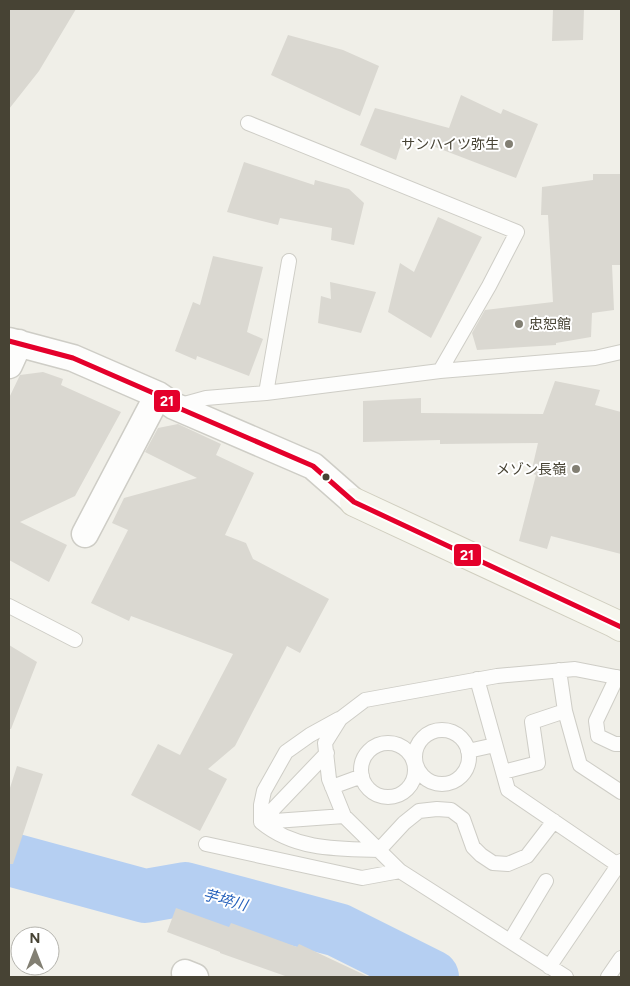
<svg xmlns="http://www.w3.org/2000/svg" width="630" height="986" font-family="Figtree,'Noto Sans JP',sans-serif">
<style>
.lines{fill:none;stroke-linecap:round;stroke-linejoin:round}
.river{stroke:#b5cff2;stroke-width:54}
.building{fill:#dad8d1}
.lane-casing{stroke:#cecdc6;stroke-width:16}
.street-casing{stroke:#cecdc6;stroke-width:29}
.secondary-casing{stroke:#d0cebf;stroke-width:30}
.lane{stroke:#fdfdfc;stroke-width:14}
.street{stroke:#fdfdfc;stroke-width:26}
.secondary{stroke:#f6f6ee;stroke-width:28}
.bus-1-casing{stroke:#fff;stroke-width:9}
.bus-1{stroke:#e4002b;stroke-width:5}
.poi-dot{fill:#827f73;stroke:#fff;stroke-width:2}
.bus-dot{fill:#474334;stroke:#fff;stroke-width:2}
.labels{text-anchor:middle;stroke-width:4;stroke-linejoin:round;paint-order:stroke}
.poi-label{font-size:14px;fill:#474334;stroke:#fff;text-anchor:end}
.water-label{font-size:15px;font-style:italic;fill:#2560bb;stroke:#fff}
.line-badge{stroke:#fff;stroke-width:2}
.badge-label{font-size:14px;text-anchor:middle;font-weight:bold;fill:#fff}
</style>
<rect width="100%" height="100%" fill="#f0efe8"/>
<g class="lines">
<path class="river" d="M9 859 145 896 185 889 338 930 432 977"/>
</g>
<path class="building" d="M9 9H76L39 71 9 109Z
M553 9H584L583 40 552 41Z
M288 35 343 50 379 66 360 116 344 109 271 75Z
M461 95 501 114 503 109 538 124 516 178 404 135 396 160 360 145 375 108 449 128Z
M244 162 314 185 315 180 349 189 364 203 354 245 331 240 332 228 280 218 278 225 227 212Z
M593 174H621V265H612L614 310 592 313 591 337 556 343V345L477 350 472 333 485 310 553 302 548 215H541L542 187 593 180Z
M438 217 482 237 431 338 388 312 400 263 414 272Z
M213 256 263 267 247 332 263 339 249 376 197 356 196 360 175 351 193 302 200 305Z
M330 282 376 292 361 333 318 323 321 296 331 299Z
M43 372 63 379 61 385 121 412 75 496 20 522 67 545 49 582 9 560V398L20 375Z
M555 381 600 390 595 405 621 412V554L551 536 547 549 519 541 536 475 531 473 538 443 440 444V440L363 442V401L421 398V413L543 414Z
M178 424 221 444 216 455 254 473 225 535 246 543 253 559 329 599 300 653 287 646 235 746 208 769 227 779 200 831 131 795 158 744 180 755 233 654 131 616 129 621 91 603 128 530 112 523 124 498 197 478 145 452 158 428Z
M9 645 37 662 11 729H9Z
M17 766 43 774 13 864H9V791Z
M176 908 229 927 231 923 297 947 299 944 369 977H288L220 953V952L167 932Z"/>
<g class="lines">
<defs>
<path id="lane" d="M248 123 517 232 489 286 440 371
M266 393 289 261
M177 406 206 398 266 393 440 371 595 358 621 352
M9 606 75 640
M559 670 565 711 580 765 621 792
M617 677 596 721 598 736 615 744H621
M477 679 508 790 621 867
M339 719 310 735 286 752 264 791 261 805V822C295 850 337 849 379 850L404 823 419 811 437 809 451 810 463 819 473 847 481 855 493 863 508 864 527 856 554 821
M415 757a27 27 0 1 1 54 0a27 27 0 1 1-54 0Z
M361 770a27 27 0 1 1 54 0a27 27 0 1 1-54 0Z
M468 751 495 745
M503 772 538 763 532 722 565 711
M332 787 362 776
M261 822 327 753
M261 822 344 816
M206 844 362 878 400 871
M510 941 546 881
M549 967 621 861
M566 977 400 871 344 816 329 779 325 743 340 719 365 700 497 676 575 669 621 678
M608 977 621 958"/>
<path id="street" d="M9 341 73 358 158 395 174 406 313 466 354 502
M9 365 19 343
M85 534 158 395
M185 973 195 977"/>
<path id="secondary" d="M354 502 614 623 621 627"/>
</defs>
<use href="#lane" class="lane-casing"/>
<use href="#street" class="street-casing"/>
<use href="#secondary" class="secondary-casing"/>
<use href="#lane" class="lane"/>
<use href="#street" class="street"/>
<use href="#secondary" class="secondary"/>
<defs>
<path id="bus-1" d="M9 341 73 358 158 395 174 406 313 466 354 502 621 627"/>
</defs>
<use href="#bus-1" class="bus-1-casing"/>
<use href="#bus-1" class="bus-1"/>
</g>
<g class="poi-dot">
<circle cx="509" cy="144" r="5"/>
<circle cx="519" cy="324" r="5"/>
<circle cx="576" cy="469" r="5"/>
</g>
<circle class="bus-dot" cx="326" cy="477" r="4.5"/>
<g class="labels">
<g class="poi-label">
<text x="499" y="149">サンハイツ弥生</text>
<text x="529" y="329" text-anchor="start">忠恕館</text>
<text x="566" y="474">メゾン長嶺</text>
</g>
<g class="water-label">
<text transform="translate(225 900) rotate(15)" y="5">芋埣川</text>
</g>
</g>
<g class="line-badge">
<rect x="153" y="389" width="28" height="24" rx="5" fill="#e4002b"/>
<rect x="453" y="543" width="29" height="24" rx="5" fill="#e4002b"/>
</g>
<g class="badge-label">
<text x="167" y="406">21</text>
<text x="467" y="560">21</text>
</g>
<rect width="630" height="986" fill="none" stroke="#474334" stroke-width="20"/>
<g transform="translate(35 951)"><circle r="24" fill="#ffffff" stroke="#b5b4ae"/>
<path d="M0-4L9 19L0 12L-9 19Z" fill="#827f73"/>
<text y="-8" font-size="14" font-weight="bold" text-anchor="middle" fill="#474334">N</text>
</g>
</svg>
